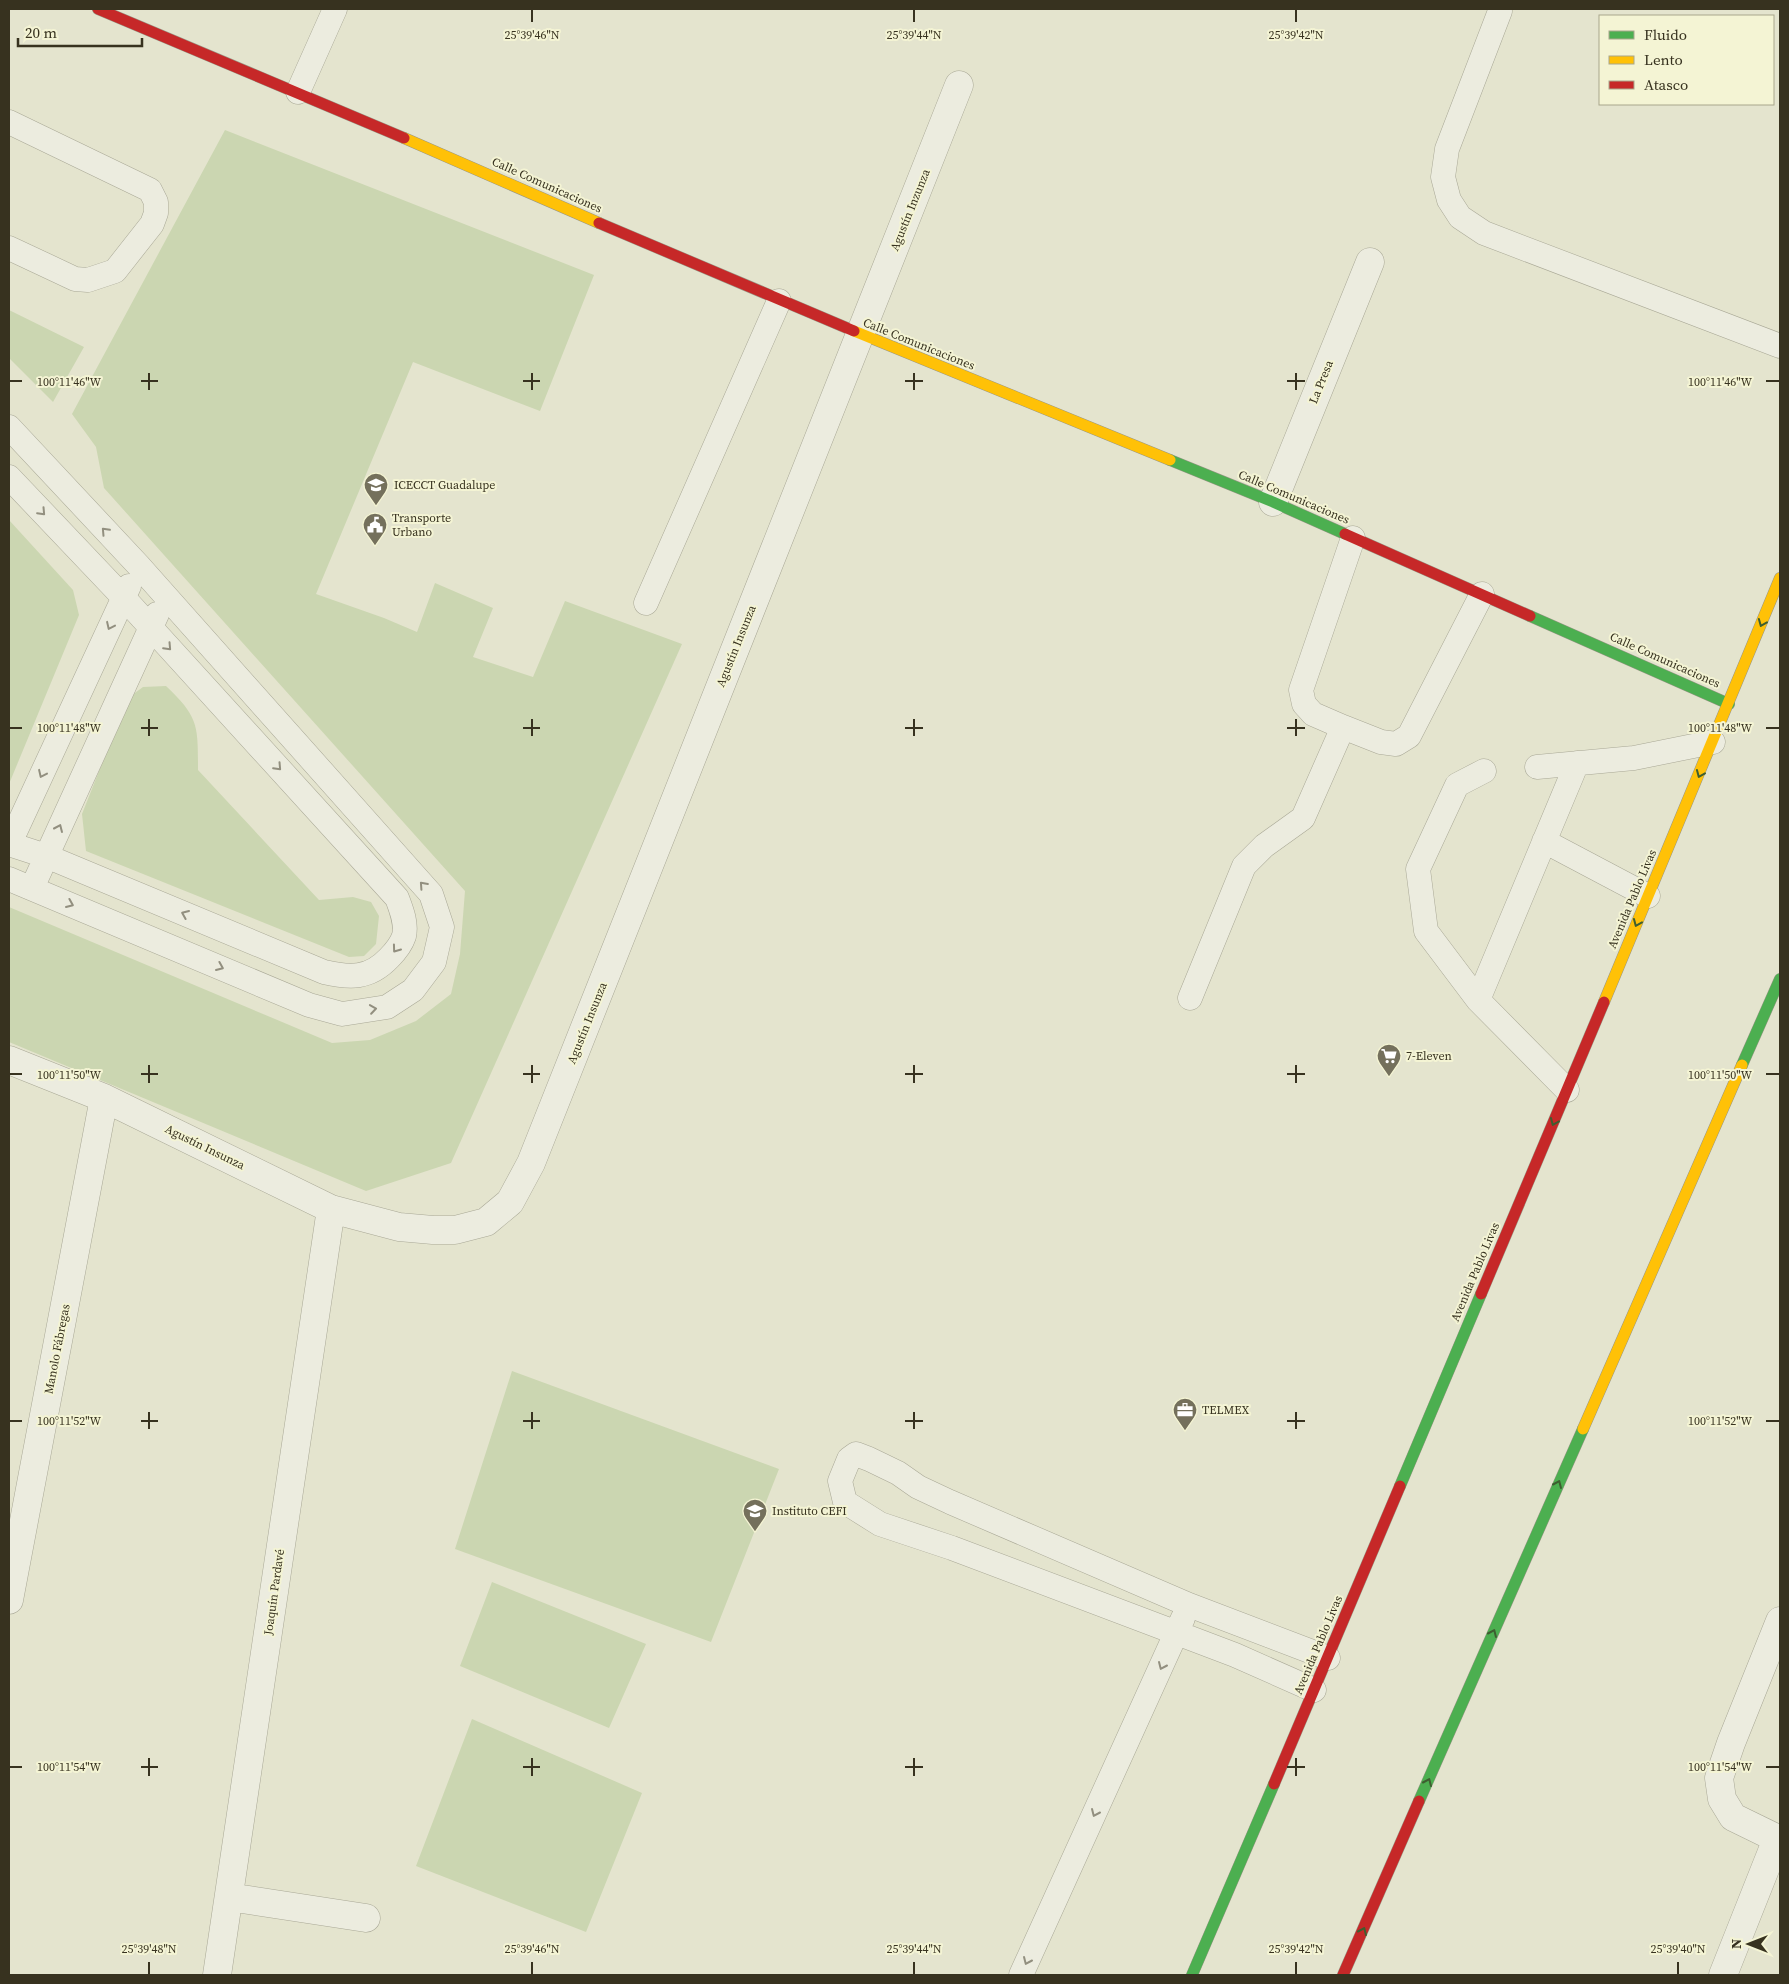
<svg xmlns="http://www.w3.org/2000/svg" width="1789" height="1984" font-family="'Source Serif 4',serif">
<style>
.green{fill:#cbd6b1}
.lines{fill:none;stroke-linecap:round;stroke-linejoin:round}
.lane-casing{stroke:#a9a896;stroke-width:25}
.street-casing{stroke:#a9a896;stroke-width:29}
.fast-casing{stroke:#999787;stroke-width:12}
.slow-casing{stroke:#999787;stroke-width:12}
.jam-casing{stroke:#999787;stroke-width:12}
.lane{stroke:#ececdf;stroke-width:24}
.street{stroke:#ececdf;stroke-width:28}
.fast{stroke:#4caf50;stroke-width:11}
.slow{stroke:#ffc107;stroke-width:11}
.jam{stroke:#c62828;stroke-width:11}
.oneway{stroke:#928f7f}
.oneway2{stroke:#3e5e30}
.ticks{fill:none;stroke:#37321f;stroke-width:2}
.labels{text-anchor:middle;stroke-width:4;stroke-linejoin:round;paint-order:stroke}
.street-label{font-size:12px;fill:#37321f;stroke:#f4f4d4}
.poi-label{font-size:12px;fill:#37321f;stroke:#f4f4d4;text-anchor:start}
.ticks-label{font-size:12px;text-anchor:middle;fill:#37321f;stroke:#f4f4d4;stroke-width:4;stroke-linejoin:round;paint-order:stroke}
</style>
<rect width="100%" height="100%" fill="#e4e4ce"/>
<path class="green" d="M225 130 594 275 540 411 413 362 316 594 384 618 417 632 435 583 493 608 473 657 533 677 565 601 682 644 451 1163 366 1191 9 1042V907L332 1043 370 1040 416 1021 451 994 460 954 465 891 104 488 96 447 72 414Z
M9 310 84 347 53 402 9 358Z
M9 520 73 590 79 615 9 784Z
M166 686C199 717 198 726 198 770L319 900 353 897 371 902 379 916 376 944 364 956 349 957 86 851 82 814 128 698 143 687Z
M512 1371 779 1469 711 1642 455 1549Z
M492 1582 646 1644 609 1728 460 1666Z
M472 1719 642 1793 586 1932 416 1866Z"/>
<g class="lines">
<defs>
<path id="lane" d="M1500 11 1447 149 1443 177 1449 200 1460 217 1484 233 1780 346
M298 92 335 9
M9 122 150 190 156 202V213L152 224 115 271 88 280 75 279 9 248
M9 427 139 566 431 894 442 927 434 962 413 990 387 1007 342 1014 309 1005 9 879
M9 477 124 598 397 898C401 909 407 923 404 936 401 945 395 952 389 958 369 979 350 978 324 972L46 856 9 844
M1353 538 1301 690 1304 704 1313 714 1343 727 1381 742 1396 744 1409 736 1482 594
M646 603 779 301
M1537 767 1634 758 1713 742
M1484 771 1457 785 1418 869 1426 931 1478 1000 1567 1090
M1544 841 1648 896
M9 845 129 586
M32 888 157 614
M1190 998 1244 866 1264 846 1303 818 1343 727
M1478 1000 1577 763
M1314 1690 1235 1655 1177 1633 952 1548 880 1524 845 1502 840 1481 849 1459 856 1454 869 1459 898 1473 918 1487 950 1502 1189 1605 1328 1658
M1021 1975 1183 1618"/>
<path id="street" d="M1273 502 1370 262
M9 1060 104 1098 331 1209 399 1227 433 1230H455L486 1222 510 1202 531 1163 959 85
M9 1600 104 1098
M1780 1621 1731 1743 1719 1778 1722 1799 1733 1817 1780 1840
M229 1897 366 1918
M217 1975 331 1209
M1723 1975 1777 1839"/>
<path id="fast" d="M1170 460 1273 502 1345 534
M1530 616 1729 704
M1742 1065 1780 979
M1400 1486 1481 1294
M1419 1801 1583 1429
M1192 1975 1274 1784"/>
<path id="slow" d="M404 138 599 223
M854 331 1170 460
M1604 1002 1780 578
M1583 1429 1742 1065"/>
<path id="jam" d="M98 9 404 138
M599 223 854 331
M1345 534 1530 616
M1481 1294 1604 1002
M1274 1784 1400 1486
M1343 1975 1419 1801"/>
</defs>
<use href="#lane" class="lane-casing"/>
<use href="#street" class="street-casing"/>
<use href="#fast" class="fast-casing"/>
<use href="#slow" class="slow-casing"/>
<use href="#jam" class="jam-casing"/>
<use href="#lane" class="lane"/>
<use href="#street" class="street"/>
<use href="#fast" class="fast"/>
<use href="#slow" class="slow"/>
<use href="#jam" class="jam"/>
</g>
<defs><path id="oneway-chevron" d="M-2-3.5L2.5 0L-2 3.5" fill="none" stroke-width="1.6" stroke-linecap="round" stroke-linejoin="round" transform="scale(1.25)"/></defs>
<g class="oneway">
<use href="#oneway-chevron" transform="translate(42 512) rotate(47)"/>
<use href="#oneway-chevron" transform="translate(105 531) rotate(-133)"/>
<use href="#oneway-chevron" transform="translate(110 626) rotate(115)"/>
<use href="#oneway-chevron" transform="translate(168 647) rotate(47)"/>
<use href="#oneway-chevron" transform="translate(278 767) rotate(47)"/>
<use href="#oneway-chevron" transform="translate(42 774) rotate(115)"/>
<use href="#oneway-chevron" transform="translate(59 828) rotate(-66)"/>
<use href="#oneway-chevron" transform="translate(423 885) rotate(-132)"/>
<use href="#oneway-chevron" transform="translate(70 904) rotate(23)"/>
<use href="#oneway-chevron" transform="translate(185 914) rotate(-157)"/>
<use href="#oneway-chevron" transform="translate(396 949) rotate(126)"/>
<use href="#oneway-chevron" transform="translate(220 967) rotate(23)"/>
<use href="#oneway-chevron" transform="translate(373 1009) rotate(-8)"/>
<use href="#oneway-chevron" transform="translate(1162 1666) rotate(114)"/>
<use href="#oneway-chevron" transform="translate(1095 1813) rotate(114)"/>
<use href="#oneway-chevron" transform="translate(1027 1961) rotate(114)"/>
</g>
<g class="oneway2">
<use href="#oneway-chevron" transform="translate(1762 623) rotate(112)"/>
<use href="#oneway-chevron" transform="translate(1700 774) rotate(113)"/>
<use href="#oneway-chevron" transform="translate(1637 923) rotate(113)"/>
<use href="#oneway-chevron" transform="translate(1554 1122) rotate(113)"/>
<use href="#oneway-chevron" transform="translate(1558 1484) rotate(-66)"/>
<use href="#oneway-chevron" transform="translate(1493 1633) rotate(-66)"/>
<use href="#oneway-chevron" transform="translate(1428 1782) rotate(-66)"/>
<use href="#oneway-chevron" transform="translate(1363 1931) rotate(-66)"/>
</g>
<path class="ticks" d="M532 10V22M914 10V22M1296 10V22M149 373V390M532 373V390M914 373V390M1296 373V390M10 381H22M141 381H158M523 381H540M905 381H923M1287 381H1305M1766 381H1779M149 719V736M532 719V736M914 719V736M1296 719V736M10 728H22M141 728H158M523 728H540M905 728H923M1287 728H1305M1766 728H1779M149 1065V1083M532 1065V1083M914 1065V1083M1296 1065V1083M10 1074H22M141 1074H158M523 1074H540M905 1074H923M1287 1074H1305M1766 1074H1779M149 1412V1429M532 1412V1429M914 1412V1429M1296 1412V1429M10 1421H22M141 1421H158M523 1421H540M905 1421H923M1287 1421H1305M1766 1421H1779M149 1758V1776M532 1758V1776M914 1758V1776M1296 1758V1776M10 1767H22M141 1767H158M523 1767H540M905 1767H923M1287 1767H1305M1766 1767H1779M149 1962V1974M532 1962V1974M914 1962V1974M1296 1962V1974M1678 1962V1974"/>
<defs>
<symbol id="school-pin" viewBox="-11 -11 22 30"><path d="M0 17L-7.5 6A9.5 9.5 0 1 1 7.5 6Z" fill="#74705c" stroke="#f4f4d4"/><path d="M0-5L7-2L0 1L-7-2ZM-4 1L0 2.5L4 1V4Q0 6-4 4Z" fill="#fff"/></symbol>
<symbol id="civic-pin" viewBox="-11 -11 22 30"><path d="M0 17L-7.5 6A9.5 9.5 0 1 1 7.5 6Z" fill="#74705c" stroke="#f4f4d4"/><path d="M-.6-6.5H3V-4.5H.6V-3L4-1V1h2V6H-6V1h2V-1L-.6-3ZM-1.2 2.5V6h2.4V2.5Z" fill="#fff"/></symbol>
<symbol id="supermarket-pin" viewBox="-11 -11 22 30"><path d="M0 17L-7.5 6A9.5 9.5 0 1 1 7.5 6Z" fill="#74705c" stroke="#f4f4d4"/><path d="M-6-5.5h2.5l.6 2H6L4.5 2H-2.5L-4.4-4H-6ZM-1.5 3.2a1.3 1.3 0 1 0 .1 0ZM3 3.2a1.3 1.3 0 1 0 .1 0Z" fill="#fff"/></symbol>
<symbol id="office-pin" viewBox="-11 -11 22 30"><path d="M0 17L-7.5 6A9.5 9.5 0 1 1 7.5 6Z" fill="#74705c" stroke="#f4f4d4"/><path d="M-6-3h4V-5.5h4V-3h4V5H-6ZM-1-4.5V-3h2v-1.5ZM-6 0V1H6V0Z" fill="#fff"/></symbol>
<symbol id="university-pin" viewBox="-11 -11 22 30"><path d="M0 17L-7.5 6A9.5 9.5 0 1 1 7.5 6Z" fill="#74705c" stroke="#f4f4d4"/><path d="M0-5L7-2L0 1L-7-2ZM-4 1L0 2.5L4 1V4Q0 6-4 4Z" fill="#fff"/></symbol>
</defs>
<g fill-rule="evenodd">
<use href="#school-pin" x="362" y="471" width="28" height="38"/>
<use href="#civic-pin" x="361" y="511" width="28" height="38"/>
<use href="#supermarket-pin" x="1375" y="1042" width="28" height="38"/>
<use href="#office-pin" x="1171" y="1396" width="28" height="38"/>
<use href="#university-pin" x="741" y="1497" width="28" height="38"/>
</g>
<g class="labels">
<g class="street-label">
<text transform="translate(547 185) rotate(24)" y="4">Calle Comunicaciones</text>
<text transform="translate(910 210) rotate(-68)" y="4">Agustín Inzunza</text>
<text transform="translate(919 344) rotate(22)" y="4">Calle Comunicaciones</text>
<text transform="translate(1321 382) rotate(-68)" y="4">La Presa</text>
<text transform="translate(1294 497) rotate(23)" y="4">Calle Comunicaciones</text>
<text transform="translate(736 646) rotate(-68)" y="4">Agustín Insunza</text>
<text transform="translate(1665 660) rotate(24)" y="4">Calle Comunicaciones</text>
<text transform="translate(1632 899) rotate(-67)" y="4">Avenida Pablo Livas</text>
<text transform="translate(587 1023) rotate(-68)" y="4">Agustín Insunza</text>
<text transform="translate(205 1147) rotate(26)" y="4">Agustín Insunza</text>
<text transform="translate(1475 1272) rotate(-67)" y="4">Avenida Pablo Livas</text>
<text transform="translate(57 1349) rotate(-79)" y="4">Manolo Fábregas</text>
<text transform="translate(274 1592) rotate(-82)" y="4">Joaquín Pardavé</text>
<text transform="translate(1318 1645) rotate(-67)" y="4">Avenida Pablo Livas</text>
</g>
<g class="poi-label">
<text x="394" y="489">ICECCT Guadalupe</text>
<text x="392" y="522">Transporte<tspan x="392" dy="14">Urbano</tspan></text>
<text x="1406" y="1060">7-Eleven</text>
<text x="1202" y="1414">TELMEX</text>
<text x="772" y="1515">Instituto CEFI</text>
</g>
</g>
<g class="ticks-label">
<text x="532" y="39">25°39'46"N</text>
<text x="914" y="39">25°39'44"N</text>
<text x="1296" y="39">25°39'42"N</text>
<text x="1720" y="386">100°11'46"W</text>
<text x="69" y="386">100°11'46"W</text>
<text x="1720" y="732">100°11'48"W</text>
<text x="69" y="732">100°11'48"W</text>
<text x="1720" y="1079">100°11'50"W</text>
<text x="69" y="1079">100°11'50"W</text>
<text x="1720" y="1425">100°11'52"W</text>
<text x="69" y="1425">100°11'52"W</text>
<text x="1720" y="1771">100°11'54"W</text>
<text x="69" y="1771">100°11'54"W</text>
<text x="149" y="1953">25°39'48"N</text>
<text x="532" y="1953">25°39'46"N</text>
<text x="914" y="1953">25°39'44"N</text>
<text x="1296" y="1953">25°39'42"N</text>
<text x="1678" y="1953">25°39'40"N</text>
</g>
<rect width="1789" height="1984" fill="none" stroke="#37321f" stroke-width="20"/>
<rect x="1599" y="15" width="175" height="90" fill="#f4f4d4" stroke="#a8a68c"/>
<rect x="1609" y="31" width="25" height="8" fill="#4caf50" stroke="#a8a68c"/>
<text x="1644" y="40" font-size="15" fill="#37321f">Fluido</text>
<rect x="1609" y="56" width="25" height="8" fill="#ffc107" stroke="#a8a68c"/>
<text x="1644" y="65" font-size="15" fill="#37321f">Lento</text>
<rect x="1609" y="81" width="25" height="8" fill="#c62828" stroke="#a8a68c"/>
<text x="1644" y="90" font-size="15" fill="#37321f">Atasco</text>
<g transform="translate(1749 1944) rotate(270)" stroke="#f4f4d4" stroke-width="4" paint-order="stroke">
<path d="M0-4L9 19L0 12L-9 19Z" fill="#37321f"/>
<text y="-8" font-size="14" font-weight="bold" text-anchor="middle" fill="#37321f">N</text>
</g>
<path d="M18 38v8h124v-8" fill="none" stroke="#37321f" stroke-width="2.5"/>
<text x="25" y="38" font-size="15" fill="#37321f" stroke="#f4f4d4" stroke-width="4" paint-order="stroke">20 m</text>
</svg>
